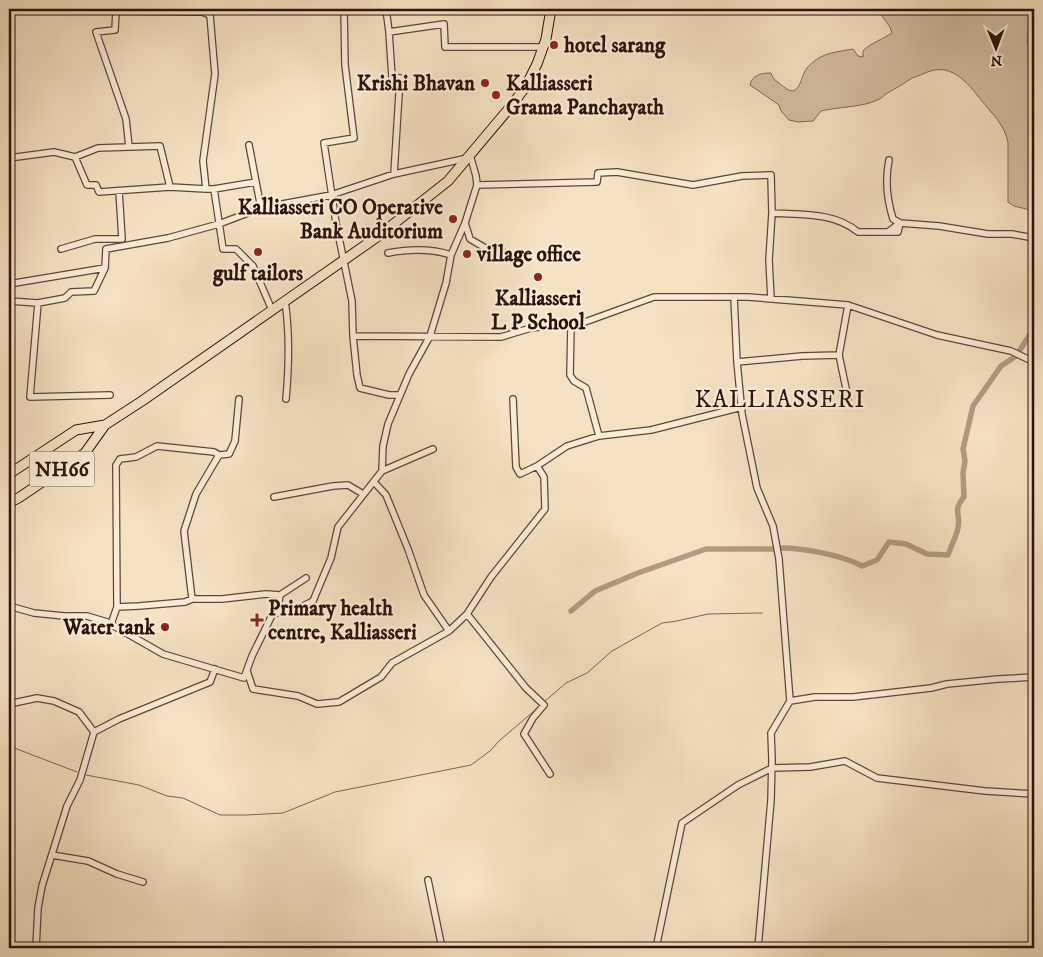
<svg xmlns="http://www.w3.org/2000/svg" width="1043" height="957" font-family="'IM FELL DW Pica',serif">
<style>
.green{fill:#d2c0a2;stroke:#7e6a56}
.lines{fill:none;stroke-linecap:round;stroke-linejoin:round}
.stream{stroke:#7b6552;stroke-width:1}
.canal{stroke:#b09c82;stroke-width:5.5}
.minor-casing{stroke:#5d4737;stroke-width:8}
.highway-casing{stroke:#2b1309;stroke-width:11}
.minor{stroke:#f8edd7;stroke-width:5.5}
.highway{stroke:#f4e3c1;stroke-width:9}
.poi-dot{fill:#8f2418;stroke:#f8edd7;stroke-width:2}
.labels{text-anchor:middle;stroke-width:4.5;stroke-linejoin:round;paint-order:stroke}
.shield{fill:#f8edd7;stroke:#685447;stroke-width:1}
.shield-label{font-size:20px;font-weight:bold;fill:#2b1309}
.poi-label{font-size:21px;font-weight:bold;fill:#2b1309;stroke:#f8edd7;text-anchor:start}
.quarter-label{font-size:24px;letter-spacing:1px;fill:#2b1309;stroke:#f8edd7}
</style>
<rect width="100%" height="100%" fill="#f4e3c1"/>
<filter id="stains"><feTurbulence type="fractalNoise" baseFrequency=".004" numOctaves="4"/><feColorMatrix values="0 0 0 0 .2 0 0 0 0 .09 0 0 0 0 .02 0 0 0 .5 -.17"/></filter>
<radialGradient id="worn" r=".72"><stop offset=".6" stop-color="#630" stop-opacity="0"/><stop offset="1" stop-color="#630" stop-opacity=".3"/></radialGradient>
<path class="green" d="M877 9H1034V211L1014 206 1008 202V143C1005 125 993 115 982 101 967 82 950 60 923 74 919 76 913 77 909 80 902 85 894 89 886 94 883 96 881 99 877 100 864 107 837 107 821 111L813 121 798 122 789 120 781 111 779 105 750 85C752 75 761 73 771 73 773 80 778 82 784 87 798 98 800 82 804 73 807 66 815 60 821 57 830 52 843 51 853 49L858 56 863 57V51C869 44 883 39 892 33L890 27Z"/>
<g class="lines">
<path class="stream" d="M1032 233 1034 229
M544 702 566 683 587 673 612 651 662 623 677 621 708 614 762 613
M9 746 77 772
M86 775 139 785 167 796 183 798 220 815H247L283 813 335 792 471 765 490 751 499 741 541 705"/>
<path class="canal" d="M1032 9 1029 42 1034 48
M1032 235 1034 229
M1030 239 1034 270
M1020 350 1034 328
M781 548C803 548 842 555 862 566L877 560 889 542 906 544 927 554 948 555C951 546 956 537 958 528 961 513 952 511 964 497L963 473 965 461 963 449 973 406 1001 366 1016 356
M571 611 595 591 638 573 706 549H773"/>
<defs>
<path id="minor" d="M202 9V12L210 15 215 74 203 161 206 189H214L223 249H236L253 266 272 310
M344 9 345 65 354 138 324 143 336 223 352 301 353 336 501 337 531 328 585 322 654 297H748L848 305
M386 9 389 32 444 24 445 47H543
M389 32 392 77 400 78 394 174
M249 145 256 182
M129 147 126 119 96 32 115 30 116 11 202 12
M75 157 87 185H96L99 192 170 187
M9 158 54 152 75 157 98 148 160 146 170 187 206 189
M477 185 597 182 598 173 617 172 693 185 742 176 771 175 772 213C802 215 834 212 858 232H898L900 223 939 226 988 234H1012L1034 238
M214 189 256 182 261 208 331 195 394 174 468 158
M465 223 470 239 487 249 529 258
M888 232 900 223 893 219C887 200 885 180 889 160
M61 249 95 239H122L119 191
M388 253C410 249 430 248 451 255
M105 268 94 291 71 292 65 298 38 303 30 397 110 395
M9 284 105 268 106 249 168 238 219 224 261 208
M734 297 737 362
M771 299 769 260 772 213
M9 301 38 303
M285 301C290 334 289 366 286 399
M571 324 570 375 574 381 586 388 599 436
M353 336 357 375 360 388 389 395H400
M839 355 848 398
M513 399 516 467 520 474 537 466 567 446 599 436 651 430 742 407
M382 471 433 449
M374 482 386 495 408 549 424 595 449 631
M274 497 333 486 348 485 363 494
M192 599 184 531 196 494 219 455
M9 606 34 613 64 616H87L107 622 163 654 244 678 252 656 273 613 291 612 313 601 331 558 338 527 382 471 383 446 388 424 409 374 430 336 446 283 451 255 465 223 477 185 476 176 470 155
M117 607 139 606 185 602 192 599H222L266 594 280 595 306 578
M273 613 279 601 280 595
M467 614 526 688 544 705 533 718 524 734 550 774
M111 624 117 607 116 465 120 459 136 457 157 446 214 452 219 455 229 454 235 441 239 399
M247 671 253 689 298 696 317 704 339 702 381 677 392 663 449 631 467 614 491 577 545 509 544 477 537 466
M790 701 815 697H853L931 688 947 684 998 679 1034 677
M9 704 37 698 54 701 79 712 94 732
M52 855 88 861 117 874 143 882
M428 880 442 948
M937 946V948
M36 948 38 908 42 886 67 806 80 780 94 732 119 719 210 682 215 669
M656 948 682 823 738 785 772 768 810 767 845 761 877 778 985 791 1034 794
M758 948 771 800 772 759 771 733 790 701 779 559 773 526 757 488 742 414 737 362 802 356 839 355 848 305 937 335 1011 351 1034 362"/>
<path id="highway" d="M9 474 76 430 105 425 142 401 377 237 448 181 512 105 526 86 537 64 546 39 551 9
M9 503 20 497 85 453 105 425"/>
</defs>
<use href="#minor" class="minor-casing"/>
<use href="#highway" class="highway-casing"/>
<use href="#minor" class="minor"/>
<use href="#highway" class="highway"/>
</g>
<g class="poi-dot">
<circle cx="554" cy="45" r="5"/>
<circle cx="485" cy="83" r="5"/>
<circle cx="496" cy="95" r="5"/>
<circle cx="453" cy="219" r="5"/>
<circle cx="258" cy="252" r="5"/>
<circle cx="467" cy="254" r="5"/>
<circle cx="538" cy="277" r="5"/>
<path d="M254.5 612.5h5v5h5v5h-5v5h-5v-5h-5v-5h5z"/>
<circle cx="165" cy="627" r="5"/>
</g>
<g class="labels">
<rect class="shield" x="29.5" y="451.5" width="65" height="35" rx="4"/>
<g class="shield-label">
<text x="62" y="476">NH66</text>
</g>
<g class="poi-label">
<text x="564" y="52">hotel sarang</text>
<text x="475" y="90" text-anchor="end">Krishi Bhavan</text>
<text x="506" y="90">Kalliasseri<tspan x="506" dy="24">Grama Panchayath</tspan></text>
<text x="443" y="214" text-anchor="end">Kalliasseri CO Operative<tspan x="443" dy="24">Bank Auditorium</tspan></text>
<text x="477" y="261">village office</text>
<text x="258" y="280" text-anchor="middle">gulf tailors</text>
<text x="538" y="305" text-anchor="middle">Kalliasseri<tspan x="538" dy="24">L P School</tspan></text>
<text x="268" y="615">Primary health<tspan x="268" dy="24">centre, Kalliasseri</tspan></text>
<text x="155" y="634" text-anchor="end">Water tank</text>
</g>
<g class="quarter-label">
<text x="780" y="407">KALLIASSERI</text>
</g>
</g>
<rect width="1043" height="957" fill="none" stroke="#f4e3c1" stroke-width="30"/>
<rect x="10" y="10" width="1023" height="937" fill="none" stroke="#2b1309" stroke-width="2.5"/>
<rect x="15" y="15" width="1013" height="927" fill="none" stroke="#2b1309"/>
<g transform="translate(996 48) rotate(179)" stroke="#f8edd7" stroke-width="4" paint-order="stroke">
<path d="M0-4L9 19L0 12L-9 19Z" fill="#2b1309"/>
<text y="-8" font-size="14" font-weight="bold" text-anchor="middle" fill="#2b1309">N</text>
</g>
<rect width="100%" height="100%" filter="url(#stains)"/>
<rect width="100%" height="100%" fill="url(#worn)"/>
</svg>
